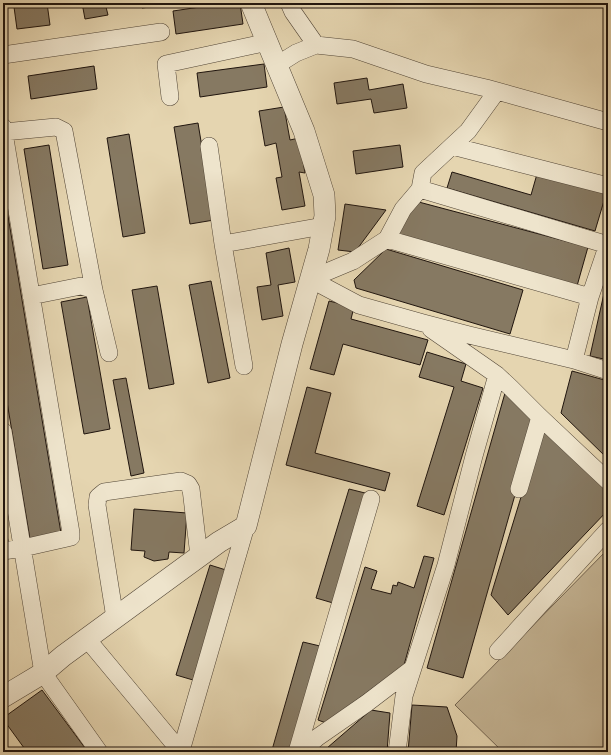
<svg xmlns="http://www.w3.org/2000/svg" width="611" height="755" font-family="Alegreya,serif">
<style>
.pitch{fill:#c4b494;stroke:#726451}
.building{fill:#867962;stroke:#20150e}
.lines{fill:none;stroke-linecap:round;stroke-linejoin:round}
.minor-casing{stroke:#514536;stroke-width:18}
.tertiary-casing{stroke:#514536;stroke-width:22}
.minor{stroke:#eee4cc;stroke-width:17}
.tertiary{stroke:#eee4cc;stroke-width:21}
</style>
<rect width="100%" height="100%" fill="#e5d5b0"/>
<filter id="stains"><feTurbulence type="fractalNoise" baseFrequency=".005" numOctaves="4"/><feColorMatrix values="0 0 0 0 .2 0 0 0 0 .09 0 0 0 0 .02 0 0 0 .5 -.17"/></filter>
<radialGradient id="worn" r=".72"><stop offset=".6" stop-color="#630" stop-opacity="0"/><stop offset="1" stop-color="#630" stop-opacity=".3"/></radialGradient>
<path class="pitch" d="M608 549V752H503L455 705Z"/>
<path class="building" d="M39 3H47L50 25 17 29 14 7Z
M82 3H105L108 15 85 19Z
M141 3H165V5L142 8Z
M227 3H240L243 24 176 34 173 11Z
M264 64 267 87 200 97 197 73Z
M94 66 97 89 31 99 28 76Z
M367 78 369 90 403 84 407 108 374 113 371 99 337 104 334 83Z
M284 107 290 140 299 138 305 173 299 172 305 206 282 210 276 178 282 177 276 143 265 146 259 111Z
M198 123 214 220 190 224 174 127Z
M129 134 145 233 123 237 107 138Z
M49 145 68 265 43 269 24 149Z
M400 145 403 167 356 174 353 151Z
M452 172 531 195 537 174 606 194 595 231 447 188Z
M3 186 61 533 30 539 3 378Z
M415 201 588 247 577 286 396 235Z
M345 204 386 210 355 252 338 250Z
M289 248 295 282 278 285 283 316 262 320 257 287 271 285 266 253Z
M386 249 523 290 510 334 356 288 354 280Z
M607 280H608V360L590 356Z
M211 281 230 378 208 383 189 285Z
M157 286 174 384 149 389 132 290Z
M87 297 110 429 84 434 61 302Z
M329 301 354 307 351 319 428 340 420 365 343 344 334 375 310 369Z
M427 352 466 364 461 381 483 388 444 515 417 506 454 387 419 377Z
M572 371 608 381V459L561 413Z
M126 378 144 473 131 476 113 380Z
M307 387 331 393 315 453 390 473 385 491 286 465Z
M505 393 536 421 463 678 427 668Z
M547 428 608 488V510L508 615 491 595 540 435Z
M349 489 365 493 333 603 316 598Z
M134 509 187 513 184 553 169 552 168 559 154 561 144 557 145 551 131 550Z
M3 513 8 541 3 542Z
M424 556 434 558 404 665 326 723 318 720 365 567 377 571 371 589 391 594 393 585 397 586 398 582 414 588Z
M210 565 226 570 193 680 176 675Z
M303 642 320 646 290 752H278L272 750Z
M42 690 88 752H27L3 719V718Z
M412 705 447 707 457 736 456 752H408Z
M371 710 390 713 387 752H327V748Z"/>
<g class="lines">
<defs>
<path id="minor" d="M289 3 293 12 316 45
M3 55 161 32
M277 65 296 53 316 45 353 49 426 74 486 88 608 122
M170 97 166 64 268 42
M3 127 71 533V537L67 538 23 548 3 551
M4 132 56 127 64 131 94 290
M209 146 223 244 323 226
M452 146 608 186
M420 189 608 245
M387 239 590 297
M223 244 244 366
M310 279 359 305 423 323 469 335 574 360 608 371
M310 279 353 261 387 239 403 209 420 189 423 173 468 131 497 91
M31 296 81 286 94 290 109 353
M431 329 497 375 511 388 540 417 608 481
M574 360 590 297 608 244
M3 431 43 673 99 752
M519 489 540 417
M115 618 97 505 98 497 104 492 181 481 188 484 191 489 199 556
M87 639 181 752
M498 651 608 530
M181 751 246 526
M297 752 371 499
M301 752 318 737 367 703 413 668 446 565 474 456 497 375
M397 752 404 696 413 668"/>
<path id="tertiary" d="M3 697 43 673 63 656 186 566 219 542 246 526 292 344 319 249 325 216 324 195 304 131 251 3"/>
</defs>
<use href="#minor" class="minor-casing"/>
<use href="#tertiary" class="tertiary-casing"/>
<use href="#minor" class="minor"/>
<use href="#tertiary" class="tertiary"/>
</g>
<rect width="611" height="755" fill="none" stroke="#e5d5b0" stroke-width="16"/>
<rect x="4" y="4" width="603" height="747" fill="none" stroke="#20150e" stroke-width="2"/>
<rect x="8" y="8" width="595" height="739" fill="none" stroke="#20150e"/>
<rect width="100%" height="100%" filter="url(#stains)"/>
<rect width="100%" height="100%" fill="url(#worn)"/>
</svg>
